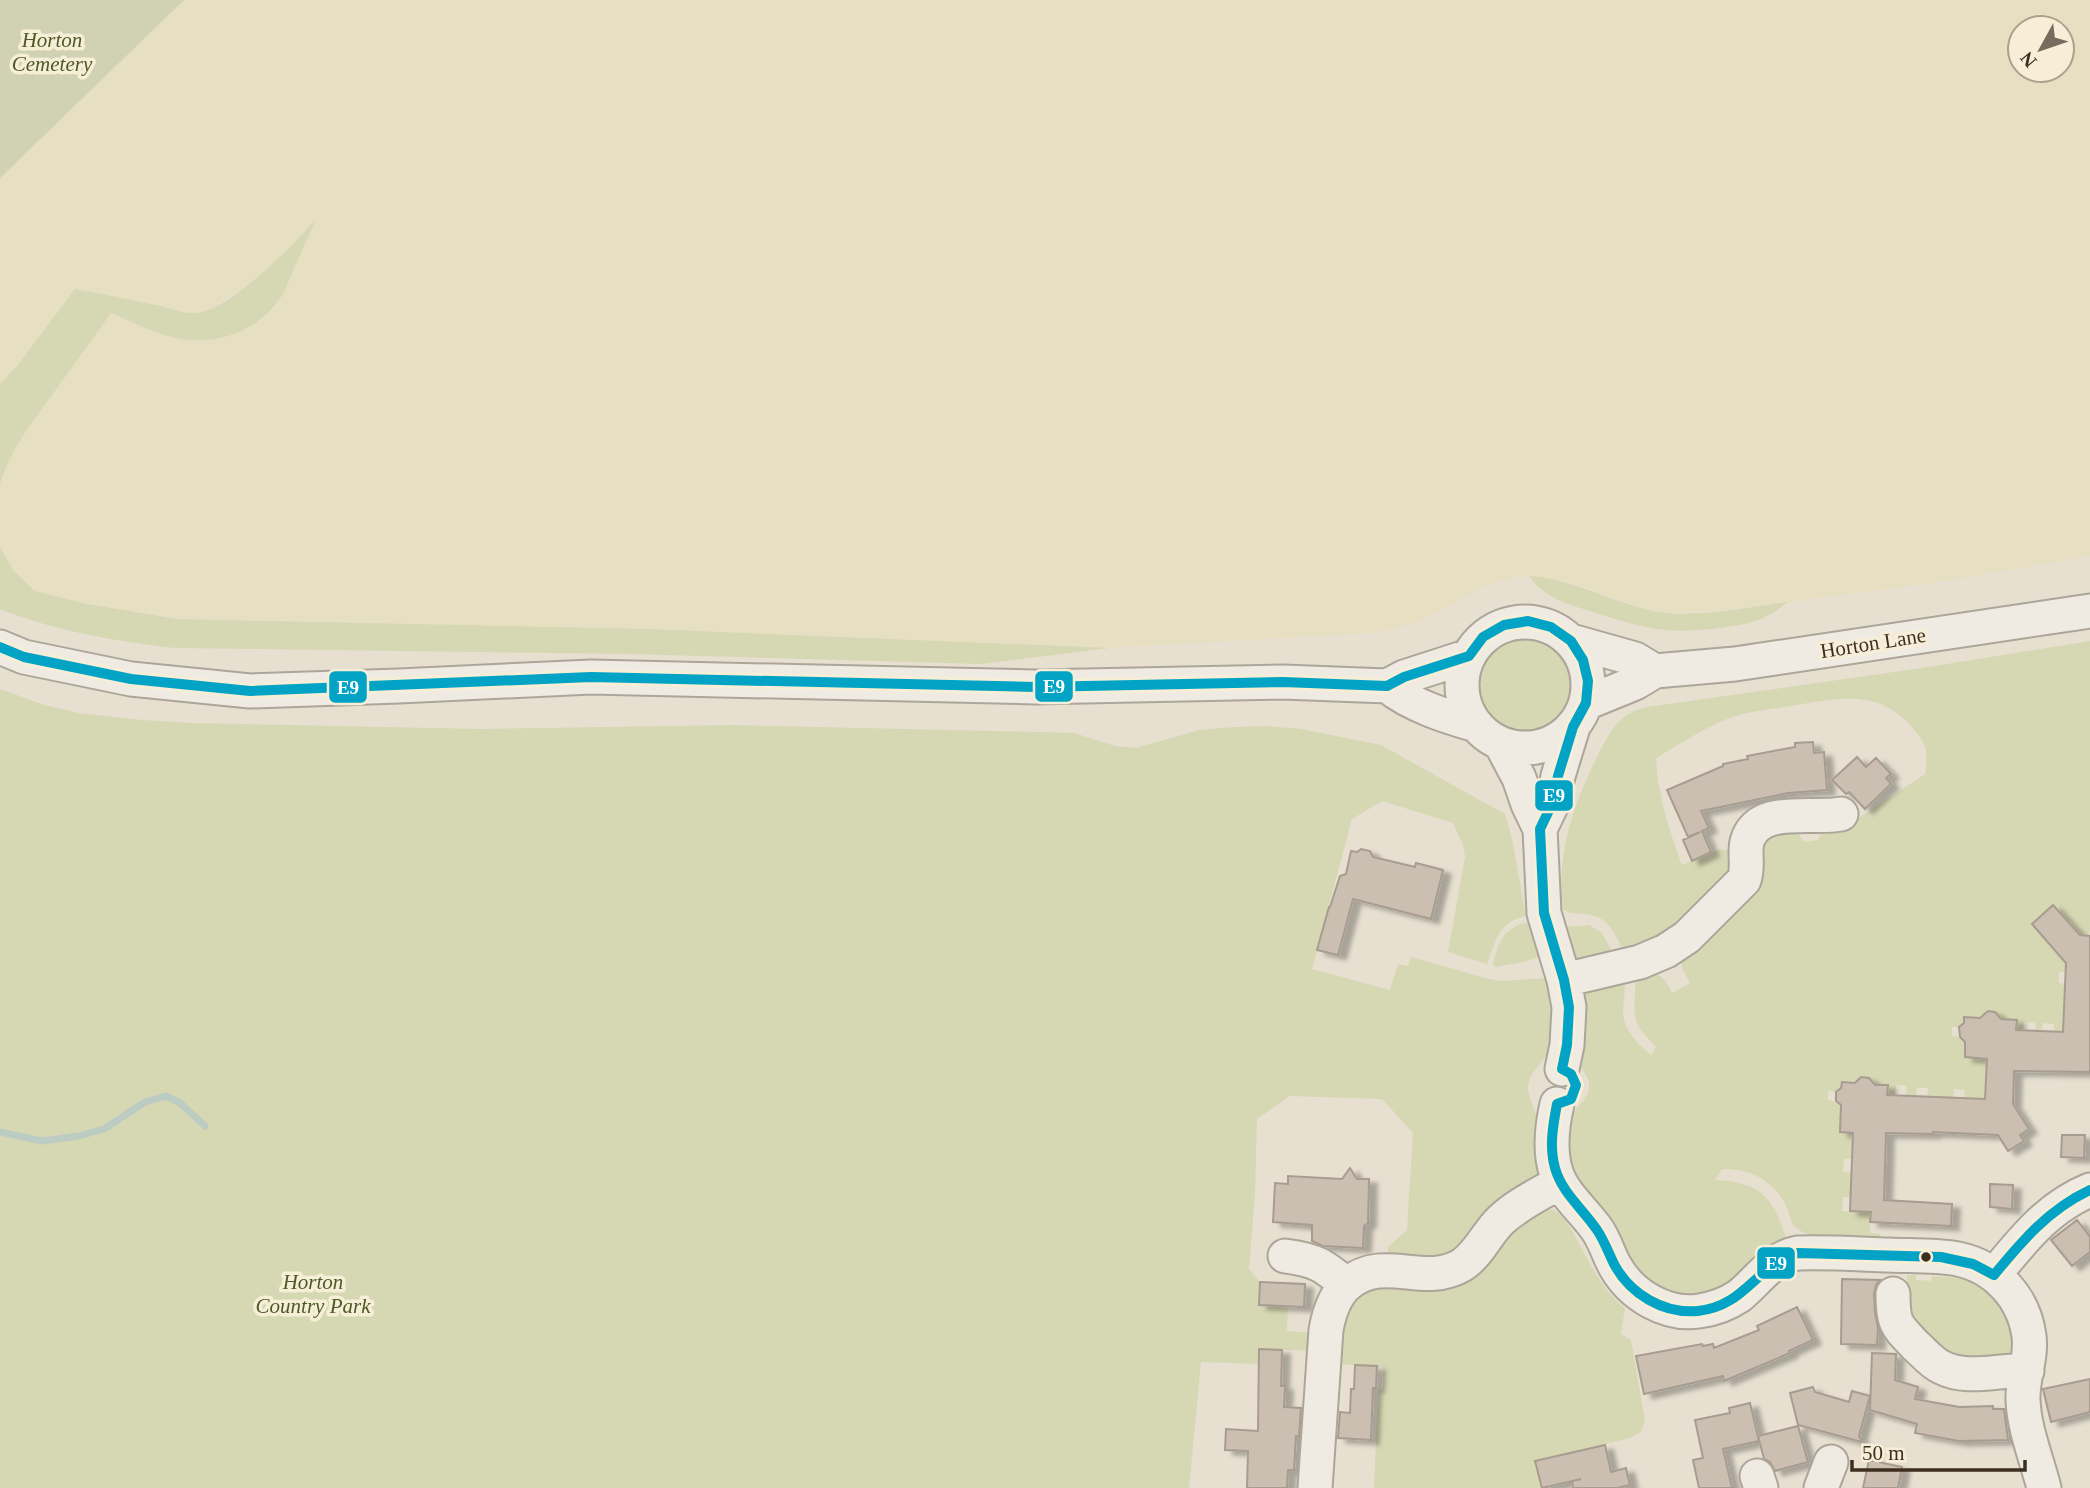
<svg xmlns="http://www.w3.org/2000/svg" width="2090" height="1488" font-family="Georgia,serif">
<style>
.farmland{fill:#e6dfc2;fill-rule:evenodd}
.green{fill:#d6d7b3}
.cemetery{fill:#d1d1b3}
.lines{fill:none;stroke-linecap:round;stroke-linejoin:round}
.stream{stroke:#bcccc2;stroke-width:7}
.building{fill:#cbbfb2;stroke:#a89c90;stroke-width:2;filter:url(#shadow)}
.minor-casing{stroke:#ada599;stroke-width:37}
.minor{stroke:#efebe3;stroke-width:33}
.bus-1-casing{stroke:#f7eed8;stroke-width:16}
.bus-1{stroke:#03a3c5;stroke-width:10}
.bus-dot{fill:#3d2e20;stroke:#f7eed8;stroke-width:2.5}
.labels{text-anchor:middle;stroke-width:7;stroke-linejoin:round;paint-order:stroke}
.park-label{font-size:21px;font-style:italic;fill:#4d5a26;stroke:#f7eed8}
.street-label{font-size:21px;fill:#3d2e20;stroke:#f7eed8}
.line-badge{stroke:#f7eed8;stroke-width:2.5}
.badge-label{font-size:19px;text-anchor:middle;font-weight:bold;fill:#fff}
</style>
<defs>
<filter id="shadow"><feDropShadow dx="8" dy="4.5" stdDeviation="2" flood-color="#0004"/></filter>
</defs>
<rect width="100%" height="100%" fill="#e7e0d1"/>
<path class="farmland" d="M184 0H2090V556L1947 581 1753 607 1683 613 1662 612 1642 608 1569 582 1548 578 1515 577 1484 586 1431 616 1396 629 1372 633 1110 648 650 629 204 620 147 615 87 604 35 591 13 570 0 547V484L4 469 13 451 26 431 111 313 159 333 185 340 212 339 238 333 259 322 276 305 283 294 314 222 288 250 257 277 240 290 205 312 188 313 158 305 75 289 17 366 0 384V178ZM2020 28H2062V70H2020Z"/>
<path class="green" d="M316 219 283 294C260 331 215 348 172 337 151 332 131 321 111 313L26 431C15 448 6 464 0 484V384L17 366 75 289C102 294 129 299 155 305 169 307 184 315 198 313 230 309 295 244 316 219Z
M0 547 13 570 35 591 87 604 177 619 650 629 1110 648 981 664 629 654 174 648C114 641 56 631 0 609Z
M1529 576C1578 580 1614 604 1659 612 1697 618 1750 607 1788 602 1765 621 1749 624 1720 628 1667 635 1642 628 1593 612 1568 604 1545 599 1529 576Z
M1472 686a53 53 0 1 1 106 0a53 53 0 1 1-106 0Z
M2090 641V927L2089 936 2080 935 2067 963 2066 972H2059V983L2066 984 2063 1032H2054V1024L2043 1023 2042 1031H2036L2035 1022H2024L2023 1030H2016L2017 1020 2001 1019 1995 1012 1988 1011 1980 1018 1965 1017 1964 1023 1959 1027H1952V1036L1960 1037 1965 1042V1057L1987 1059 1985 1099H1964L1965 1090 1954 1089 1953 1098 1927 1097 1928 1088H1917L1916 1096H1906L1907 1086 1896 1085 1895 1095H1887V1085H1875L1869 1078 1861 1077 1855 1083 1842 1082 1841 1088 1836 1092 1828 1091V1100C1842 1101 1852 1121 1853 1135 1854 1143 1853 1152 1852 1159H1844L1843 1172 1852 1173 1851 1197H1843L1842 1211 1870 1212V1233L1880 1234 1881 1242C1860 1241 1811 1241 1796 1228 1790 1223 1790 1214 1787 1208 1775 1181 1750 1168 1722 1169L1715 1180C1764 1182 1775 1200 1788 1245L1747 1273 1715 1290 1697 1297H1678L1651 1283 1622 1252 1584 1199 1564 1149 1572 1113 1585 1099 1589 1090V1081L1578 1061 1581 992 1623 973C1627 989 1623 998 1623 1013 1624 1031 1638 1044 1651 1055L1656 1047C1650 1040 1642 1033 1638 1025 1631 1014 1637 990 1635 975 1657 972 1662 972 1672 993L1690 983 1682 968 1681 957 1756 842 1791 828 1798 833 1804 842 1818 840 1821 832 1851 823 1925 774C1928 750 1927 744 1910 725 1875 686 1830 700 1785 707 1766 710 1744 712 1727 719 1702 729 1679 745 1656 758 1658 796 1669 830 1682 865L1720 849 1731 851 1737 859 1711 906 1626 958C1617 938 1611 916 1585 914 1576 913 1571 915 1563 909 1556 856 1573 805 1596 759 1604 743 1612 725 1627 715 1633 711 1640 709 1647 707L1922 668Z
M0 689 44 705 79 713 142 720 193 723 482 729 732 725 1043 732 1074 733 1115 746 1136 748 1199 730 1234 727 1268 726 1301 729 1381 745 1505 814 1512 839 1526 916C1498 922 1496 941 1487 964L1448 952 1465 857 1463 845 1453 823 1382 801 1352 819 1312 969 1390 990 1398 964 1408 966 1411 957 1489 979 1502 981 1547 978C1551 995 1557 1038 1548 1053 1540 1066 1528 1073 1528 1090 1529 1101 1537 1111 1538 1121 1541 1139 1542 1164 1536 1181L1449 1259 1388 1256V1247L1407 1230 1413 1133 1382 1099 1290 1096 1257 1119 1255 1193 1249 1269 1260 1282 1259 1305 1288 1307 1287 1331 1314 1333V1351L1260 1349 1259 1364 1201 1362 1189 1488H0Z
M1527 922 1532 928 1541 956 1524 962 1495 967 1493 963C1499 941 1504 928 1527 922Z
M1589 925 1602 933 1617 961 1575 964 1565 927Z
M1554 1210C1565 1216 1571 1229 1577 1240 1591 1264 1602 1291 1625 1308L1621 1334 1631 1340 1645 1420 1641 1432 1630 1438 1536 1461 1542 1488H1374L1378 1390 1383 1389V1367L1335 1364 1346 1298C1393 1279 1438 1259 1484 1238 1503 1229 1534 1211 1554 1210Z
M1907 1275H1916V1280L1931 1281 1932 1276C1943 1277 1954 1277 1965 1280 2002 1290 2019 1326 2009 1361L1959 1365 1905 1315Z"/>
<path class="cemetery" d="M0 0H184L0 178Z"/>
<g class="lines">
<path class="stream" d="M0 1132 42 1141 79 1136 104 1129 145 1102 166 1096 179 1102 205 1126"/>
</g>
<path class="building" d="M1813 742 1814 753 1824 752 1827 790 1788 793 1701 811 1709 828 1702 831 1711 852 1692 861 1683 840 1700 832 1688 837 1667 790 1723 766V764L1748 759 1747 756 1795 747V743Z
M1857 757 1866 767 1876 758 1891 774 1886 778 1891 784 1865 809 1849 792 1846 794 1832 780Z
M1361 849 1370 851 1373 857 1415 867 1416 863 1443 870 1431 919 1353 899 1338 955 1317 950 1329 907H1330L1340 876 1346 874 1351 851 1357 852Z
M2053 905 2080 935 2090 936V1072L2014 1071 2013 1104 2029 1129 2020 1135 2024 1141 2008 1151 1998 1135 1933 1132V1134L1886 1133 1884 1200 1952 1204 1951 1226 1870 1222 1871 1212 1850 1211 1853 1133 1840 1132 1841 1105 1836 1101V1092L1841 1088 1842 1082 1855 1083 1861 1077 1869 1078 1875 1085H1888L1887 1095 1985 1099 1987 1059 1965 1057V1042L1960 1037 1959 1027 1964 1023V1017L1980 1018 1988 1011 1995 1012 2001 1019 2017 1020 2016 1030 2063 1032 2066 963 2032 924Z
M2062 1135H2085L2084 1158 2061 1157Z
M1350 1168 1357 1179H1369L1368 1223 1364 1226 1363 1248 1323 1246 1312 1241V1225L1273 1222 1275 1183 1288 1184V1176L1342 1179Z
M1990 1184 2013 1185 2012 1209 1990 1207Z
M2077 1220 2090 1237V1252L2072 1266 2051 1240Z
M1842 1279 1880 1280 1876 1285 1874 1294 1875 1313 1878 1328 1877 1345 1841 1344Z
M1260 1282 1305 1284 1304 1307 1259 1305Z
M1797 1307 1813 1340 1789 1351 1790 1353 1724 1381 1723 1376 1644 1394 1636 1356 1702 1344 1703 1346 1713 1344 1714 1348 1759 1330 1757 1326Z
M1259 1349 1282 1350 1281 1386H1285L1284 1407 1301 1408 1299 1437 1296 1436 1294 1470H1288L1287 1488H1247L1248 1451 1225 1450 1226 1429 1258 1431Z
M1872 1353 1896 1354 1895 1380 1918 1387 1915 1399 1959 1407 1993 1406V1409H2004L2008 1440 1959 1441 1915 1433 1917 1424 1870 1410Z
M1355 1365 1377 1366 1376 1388H1373L1371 1440 1338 1438 1340 1412 1350 1413 1351 1389H1354Z
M2090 1379V1412L2051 1422 2043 1389Z
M1813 1387 1815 1392 1849 1402 1852 1391 1870 1396 1859 1436 1862 1442 1798 1425 1790 1393Z
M1750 1403 1759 1441 1723 1449 1732 1488H1699L1693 1460 1703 1458 1695 1420 1730 1413 1729 1408Z
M1798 1426 1808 1462 1775 1471 1770 1462 1764 1459 1758 1436Z
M1605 1445 1611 1472 1626 1468 1630 1485 1617 1488H1573L1572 1481 1581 1479 1542 1488 1535 1461Z
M1869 1460 1902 1467 1898 1488H1863Z"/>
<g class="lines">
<defs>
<path id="minor" d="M1462 685a63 63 0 1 1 126 0a63 63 0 1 1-126 0Z
M1571 641 1635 659 1655 671
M0 647 24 657 131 679 250 691 399 686 591 677 1035 687 1283 682 1387 686 1404 677 1469 656
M1387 686C1413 706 1445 716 1476 725
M1586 703 1635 683 1655 671 1735 664 2090 611
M1501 744 1519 778 1528 804 1540 829 1544 913 1564 980 1569 1007 1567 1045 1562 1069
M1540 829 1553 802 1558 776 1573 727
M1564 980 1640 962 1666 951 1687 937 1744 880C1749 867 1744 854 1747 842 1757 804 1813 820 1841 814
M1557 1104C1552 1126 1549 1150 1556 1172 1563 1194 1583 1210 1596 1228 1605 1240 1608 1254 1615 1266 1631 1295 1666 1316 1699 1311 1714 1309 1727 1304 1739 1296 1759 1280 1771 1258 1798 1253 1828 1252 1859 1254 1889 1255 1912 1256 1936 1255 1958 1259 1996 1267 2024 1298 2029 1336 2032 1358 2022 1378 2023 1400 2024 1429 2037 1460 2044 1488
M1285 1256C1316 1260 1323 1265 1347 1285
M1994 1275C2022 1241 2048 1207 2090 1190
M1893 1294C1893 1324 1896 1325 1916 1346 1924 1353 1931 1362 1941 1367 1968 1381 1998 1369 2027 1371
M1757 1476 1761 1488
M1315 1488 1326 1330C1329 1313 1335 1294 1349 1283 1385 1254 1424 1288 1462 1265 1479 1254 1487 1233 1501 1220 1518 1204 1540 1194 1560 1182
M1821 1488 1831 1462"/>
</defs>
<use href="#minor" class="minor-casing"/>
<use href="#minor" class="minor"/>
<defs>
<path id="bus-1" d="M0 647 24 657 131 679 250 691 591 677 1035 687 1283 682 1387 686 1404 677 1469 656 1483 637 1504 625 1528 621 1551 627 1571 641 1583 660 1588 681 1586 703 1573 727 1558 776 1553 802 1540 829 1544 913 1564 980 1569 1007 1567 1045 1562 1069 1571 1074 1576 1085 1571 1099 1557 1104C1553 1125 1549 1147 1555 1168 1562 1193 1583 1209 1597 1230 1604 1240 1608 1252 1614 1264 1630 1294 1663 1314 1698 1311 1746 1306 1756 1265 1798 1253L1941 1257 1973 1264 1994 1275C2022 1241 2049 1209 2090 1190"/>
</defs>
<use href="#bus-1" class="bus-1-casing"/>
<use href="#bus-1" class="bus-1"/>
</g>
<circle class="bus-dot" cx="1926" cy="1257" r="6"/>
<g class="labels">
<g class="park-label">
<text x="52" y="47">Horton<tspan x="52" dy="24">Cemetery</tspan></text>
<text x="313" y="1289">Horton<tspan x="313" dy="24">Country Park</tspan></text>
</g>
<g class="street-label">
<text transform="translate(1873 643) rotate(-9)" y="7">Horton Lane</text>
</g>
</g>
<g class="line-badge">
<rect x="1034" y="670" width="40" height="33" rx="7" fill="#03a3c5"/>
<rect x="328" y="670" width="40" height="34" rx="7" fill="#03a3c5"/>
<rect x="1534" y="779" width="40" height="33" rx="7" fill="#03a3c5"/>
<rect x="1756" y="1246" width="40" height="34" rx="7" fill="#03a3c5"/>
</g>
<g class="badge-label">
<text x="1054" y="693">E9</text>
<text x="348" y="694">E9</text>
<text x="1554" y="802">E9</text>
<text x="1776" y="1270">E9</text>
</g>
<g transform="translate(2041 49) rotate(230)"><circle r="33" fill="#f7eed8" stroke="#ada18e" stroke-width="2"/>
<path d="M0-5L12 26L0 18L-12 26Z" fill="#786c5e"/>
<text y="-10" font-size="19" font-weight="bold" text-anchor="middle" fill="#3d2e20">N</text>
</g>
<path d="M1852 1460v10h173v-10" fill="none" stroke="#3d2e20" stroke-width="3.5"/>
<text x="1862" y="1460" font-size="21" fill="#3d2e20" stroke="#f7eed8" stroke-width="5" paint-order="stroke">50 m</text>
</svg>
